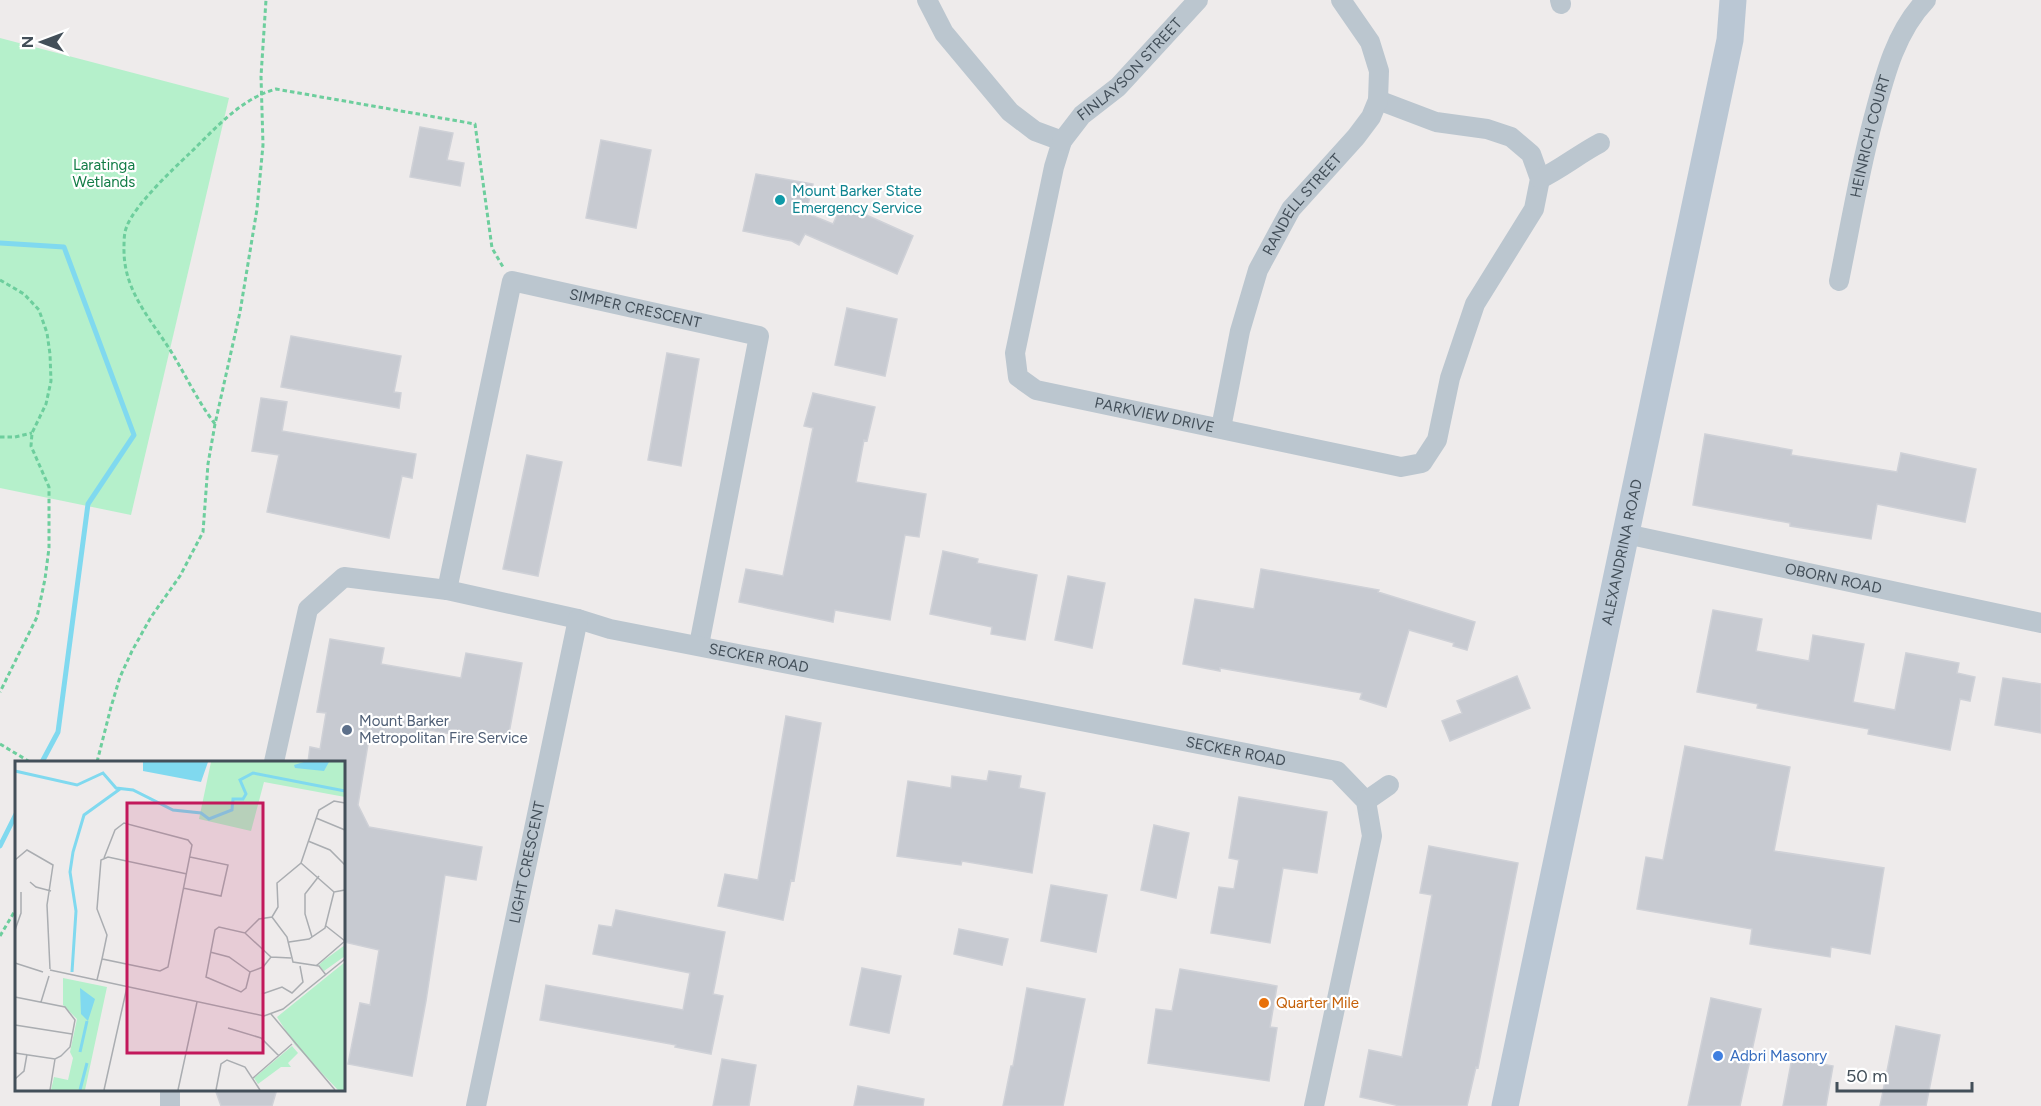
<svg xmlns="http://www.w3.org/2000/svg" width="2041" height="1106" font-family="Figtree,sans-serif">
<style>
.green{fill:#b5f0cb}
.lines{fill:none;stroke-linecap:round;stroke-linejoin:round}
.stream{stroke:#80d9ef;stroke-width:5}
.building{fill:#c7cad1;stroke:#cfd1d7;stroke-width:1.5}
.path{stroke:#6dce9d;stroke-width:3;stroke-dasharray:4.5 3;stroke-linecap:butt}
.street{stroke:#bbc6cf;stroke-width:20}
.secondary{stroke:#bac7d4;stroke-width:27}
.culture-dot{fill:#0f9aa8;stroke:#fff;stroke-width:2}
.service-dot{fill:#5c6f8a;stroke:#fff;stroke-width:2}
.food-dot{fill:#e8710a;stroke:#fff;stroke-width:2}
.shop-dot{fill:#3f7fe0;stroke:#fff;stroke-width:2}
.labels{text-anchor:middle;stroke-width:4.5;stroke-linejoin:round;paint-order:stroke}
.street-label{font-size:15px;fill:#434f59;stroke:#fff}
.park-label{font-size:15px;fill:#127c46;stroke:#fff}
.culture-label{font-size:15px;fill:#0d838f;stroke:#fff;text-anchor:start}
.service-label{font-size:15px;fill:#4e5e75;stroke:#fff;text-anchor:start}
.food-label{font-size:15px;fill:#c56008;stroke:#fff;text-anchor:start}
.shop-label{font-size:15px;fill:#366cbe;stroke:#fff;text-anchor:start}
.inset-river{fill:none;stroke:#80d9ef;stroke-width:3}
.inset-road{fill:none;stroke:#aaadb1;stroke-width:1.5}
.view{fill:#c2185b;fill-opacity:0.15;stroke:#c2185b;stroke-width:3}
.inset-edge{fill:none;stroke:#434f59;stroke-width:3}
</style>
<rect width="100%" height="100%" fill="#eeebeb"/>
<path class="green" d="M0 38 229 98 131 515 0 488Z"/>
<g class="lines">
<path class="stream" d="M0 243 64 247 134 435 88 504 58 732 42 762
M0 846 16 814"/>
</g>
<path class="building" d="M420 127 453 133 447 160 464 163 460 186 410 177Z
M601 140 651 150 636 228 586 218Z
M756 174 813 184 806 213 833 224 842 204 913 236 897 274 805 234 799 245 792 241 743 231Z
M847 308 897 319 885 376 835 365Z
M291 336 401 356 394 392 401 393 399 408 281 387Z
M667 353 699 359 681 466 648 460Z
M813 393 875 407 867 441 864 440 856 482 926 494 919 537 905 535 890 620 835 610 833 622 739 602 746 569 783 576 813 428 804 426Z
M261 398 287 402 282 431 416 454 412 478 402 476 389 538 267 512 279 455 252 451Z
M1705 434 1792 450 1791 455 1897 472 1901 453 1976 469 1965 522 1877 504 1871 539 1790 526V523L1693 505Z
M527 455 562 462 538 576 503 569Z
M943 551 978 559 977 563 1037 575 1025 640 991 634 992 627 930 614Z
M1261 569 1379 590 1378 592 1475 622 1467 650 1453 646 1454 643 1409 630 1386 707 1360 699 1362 693 1220 668V671L1183 664 1195 599 1254 609Z
M1068 576 1105 583 1092 648 1055 640Z
M1713 610 1762 619 1756 651 1809 661 1813 635 1864 644 1853 702 1895 710 1906 653 1959 663 1957 673 1975 677 1970 701 1960 699 1950 750 1868 734 1869 729 1757 708 1758 704 1697 692Z
M330 639 384 648 381 664 461 678 466 653 522 663 507 744 429 730 427 742 370 732 358 805 369 827 482 847 476 880 445 875 426 1001 412 1076 348 1064 360 1003 370 1005 379 950 344 942V762H308L310 747 320 749 326 713 317 712Z
M1517 676 1530 708 1450 741 1442 721 1462 713 1457 701Z
M2003 678 2041 684V733L1995 725Z
M786 716 821 723 794 881 791 880 783 920 718 906 725 874 758 880Z
M1685 746 1790 767 1774 851 1884 868 1870 954 1831 947 1830 957 1750 944 1752 929 1637 909 1646 857 1663 860Z
M989 771 1021 776 1019 788 1045 793 1032 873 962 861 961 865 897 856 908 781 951 788 952 776 987 781Z
M1239 797 1327 812 1317 873 1283 868 1270 943 1211 933 1219 887 1234 889 1239 860 1229 858Z
M1154 825 1189 833 1176 898 1141 890Z
M1429 846 1518 863 1478 1068 1476 1067 1467 1106H1400L1360 1097 1369 1050 1402 1057 1432 895 1420 893Z
M1051 885 1107 895 1096 952 1041 941Z
M616 910 725 932 713 994 723 996 711 1054 675 1047 676 1045 540 1020 546 985 683 1010 690 973 593 954 599 925 612 927Z
M959 929 1008 939 1002 965 954 954Z
M862 968 901 976 889 1033 850 1025Z
M1180 969 1277 986 1270 1027 1277 1028 1269 1081 1148 1063 1156 1009 1172 1011Z
M1027 988 1085 999 1063 1106H1003L1011 1066H1013Z
M1711 998 1761 1009 1740 1106H1688Z
M1896 1026 1940 1035 1926 1106H1880Z
M1792 1058 1833 1066 1826 1106H1783Z
M722 1059 756 1065 749 1106H713Z
M858 1086 924 1099 923 1106H854Z
M215 1089H277L272 1106H221Z"/>
<g class="lines">
<path class="path" d="M0 280 24 294 39 310 47 333 50 354 51 381 46 404 32 433 31 446 49 487V548L45 579 37 617 0 692
M215 424C199 403 188 380 175 358 154 322 123 293 124 248 124 241 124 232 127 226 135 205 172 170 189 154 215 129 240 99 276 89L475 124 492 248 503 267
M0 437H15L32 433
M0 744 30 762
M97 762 111 707 120 677 132 651 151 617 180 576 203 532 208 464 215 424 240 312 257 209 263 145 261 76 266 0
M0 936 16 909"/>
<g class="street">
<path id="s1" d="M927 0 944 33 1010 112 1035 131 1062 141 1054 167 1015 353 1018 377 1036 390 1401 467 1422 463 1437 440 1450 378 1475 304 1534 209 1540 179 1531 154 1511 137 1487 129 1436 122 1378 100"/>
<path d="M1560 0 1561 4"/>
<path id="s2" d="M1062 141 1082 115 1118 87 1198 0"/>
<path d="M1540 179C1561 169 1579 154 1600 143"/>
<path id="s3" d="M1839 281C1850 227 1859 173 1873 120 1884 78 1895 32 1926 0"/>
<path id="s4" d="M1221 428 1240 331 1258 270 1291 209 1356 137 1371 117 1378 100 1379 71 1370 42 1341 0"/>
<path id="s5" d="M1626 534 2041 623"/>
<path id="s6" d="M447 590 512 281 759 336 699 645"/>
<path id="s7" d="M274 762 308 609 344 577 447 590 578 619 610 629 1337 771 1366 801 1372 836 1314 1106"/>
<path d="M1366 801 1389 785"/>
<path d="M170 1090V1106"/>
<path id="s8" d="M476 1106 578 619"/>
</g>
<path class="secondary" id="s9" d="M1505 1106 1730 40 1733 0"/>
</g>
<circle class="culture-dot" cx="780" cy="200" r="6"/>
<circle class="service-dot" cx="347" cy="730" r="6"/>
<circle class="food-dot" cx="1264" cy="1003" r="6"/>
<circle class="shop-dot" cx="1718" cy="1056" r="6"/>
<g class="labels">
<g class="street-label">
<text dy="5" stroke="none"><textPath href="#s2" startOffset="99">FINLAYSON STREET</textPath></text>
<text dy="5" stroke="none"><textPath href="#s3" startOffset="148">HEINRICH COURT</textPath></text>
<text dy="5" stroke="none"><textPath href="#s4" startOffset="242">RANDELL STREET</textPath></text>
<text dy="5" stroke="none"><textPath href="#s6" startOffset="442">SIMPER CRESCENT</textPath></text>
<text dy="5" stroke="none"><textPath href="#s1" startOffset="585">PARKVIEW DRIVE</textPath></text>
<text dy="5" stroke="none"><textPath href="#s9" startOffset="566">ALEXANDRINA ROAD</textPath></text>
<text dy="5" stroke="none"><textPath href="#s5" startOffset="212">OBORN ROAD</textPath></text>
<text dy="5" stroke="none"><textPath href="#s7" startOffset="628">SECKER ROAD</textPath></text>
<text dy="5" stroke="none"><textPath href="#s7" startOffset="1114">SECKER ROAD</textPath></text>
<text dy="5" stroke="none"><textPath href="#s8" startOffset="249">LIGHT CRESCENT</textPath></text>
</g>
<g class="park-label">
<text x="104" y="170">Laratinga<tspan x="104" dy="17">Wetlands</tspan></text>
</g>
<g class="culture-label">
<text x="792" y="196">Mount Barker State<tspan x="792" dy="17">Emergency Service</tspan></text>
</g>
<g class="service-label">
<text x="359" y="726">Mount Barker<tspan x="359" dy="17">Metropolitan Fire Service</tspan></text>
</g>
<g class="food-label">
<text x="1276" y="1008">Quarter Mile</text>
</g>
<g class="shop-label">
<text x="1730" y="1061">Adbri Masonry</text>
</g>
</g>
<g transform="translate(15 761)">
<rect width="330" height="330" fill="#eeebeb"/>
<path d="M196 1H330V36L249 21 236 70 184 58ZM330 184V195L309 210 304 204 308 200ZM330 201V329H323L280 284 262 256ZM48 217 92 226 70 329H36L39 316 53 319 58 297 55 291 62 258 48 244ZM277 285 283 292 273 302 276 306H266L243 323 239 317Z" fill="#b5f0cb"/>
<path d="M128 1H193L186 21 128 10ZM289 1H314L309 10 280 7 279 4ZM65 227 80 238 73 260 66 253Z" fill="#80d9ef"/>
<path class="inset-river" d="M0 10 62 24 88 12 101 27 118 29 158 49 186 52 194 58 217 49 218 38H228L231 33 225 19 238 12 330 30M57 211 61 150 55 111 58 91 69 54 105 28M65 291 72 260M65 329 72 302"/>
<path class="inset-road" d="M301 57 330 69M293 80 315 89 330 104M0 99 12 89 38 104 32 144 35 208M286 102 319 131 330 129M15 121 21 126 36 130M168 127 206 135 213 104 175 96M257 156 272 176 278 201 304 205 311 214M311 165 330 180M0 169 6 152V131M230 172 256 196 276 197M297 176 290 153V133L304 115M274 181 294 178 310 167 319 131M195 191 214 196 235 211 248 206 256 196M87 198 92 174 82 148 86 99 93 96 172 113M0 202 28 211M301 205 330 180M35 209 249 255 268 248 330 198M235 211 231 227 226 231 191 216 200 169 204 166 230 172 244 158 257 156 263 146 262 122 286 102 304 49 319 40 330 42M82 219 87 198 145 210 153 206 177 84 173 79 109 62 100 69 89 97M247 233 267 226 277 232 288 221 285 205M0 236 50 246 60 259 55 286 46 295 40 298 0 292M26 241 34 215M256 253 320 329M0 264 57 273M213 267 246 277 264 295M238 317 277 283M0 318 9 310 12 293M35 329 40 298M89 329 112 226M163 329 182 241M201 329 206 303 212 299 230 306 245 329"/>
<path class="view" d="M112 42H248V292H112Z"/>
<rect width="330" height="330" class="inset-edge"/>
</g>
<g transform="translate(42 42) rotate(270)" stroke="#ffffff" stroke-width="4.5" paint-order="stroke">
<path d="M0-4.5L10 22L0 15L-10 22Z" fill="#434f59"/>
<text y="-9" font-size="16" font-weight="bold" text-anchor="middle" fill="#434f59">N</text>
</g>
<path d="M1837 1082v9h135v-9" fill="none" stroke="#434f59" stroke-width="3"/>
<text x="1846" y="1082" font-size="18" fill="#434f59" stroke="#ffffff" stroke-width="4.5" paint-order="stroke">50 m</text>
</svg>
